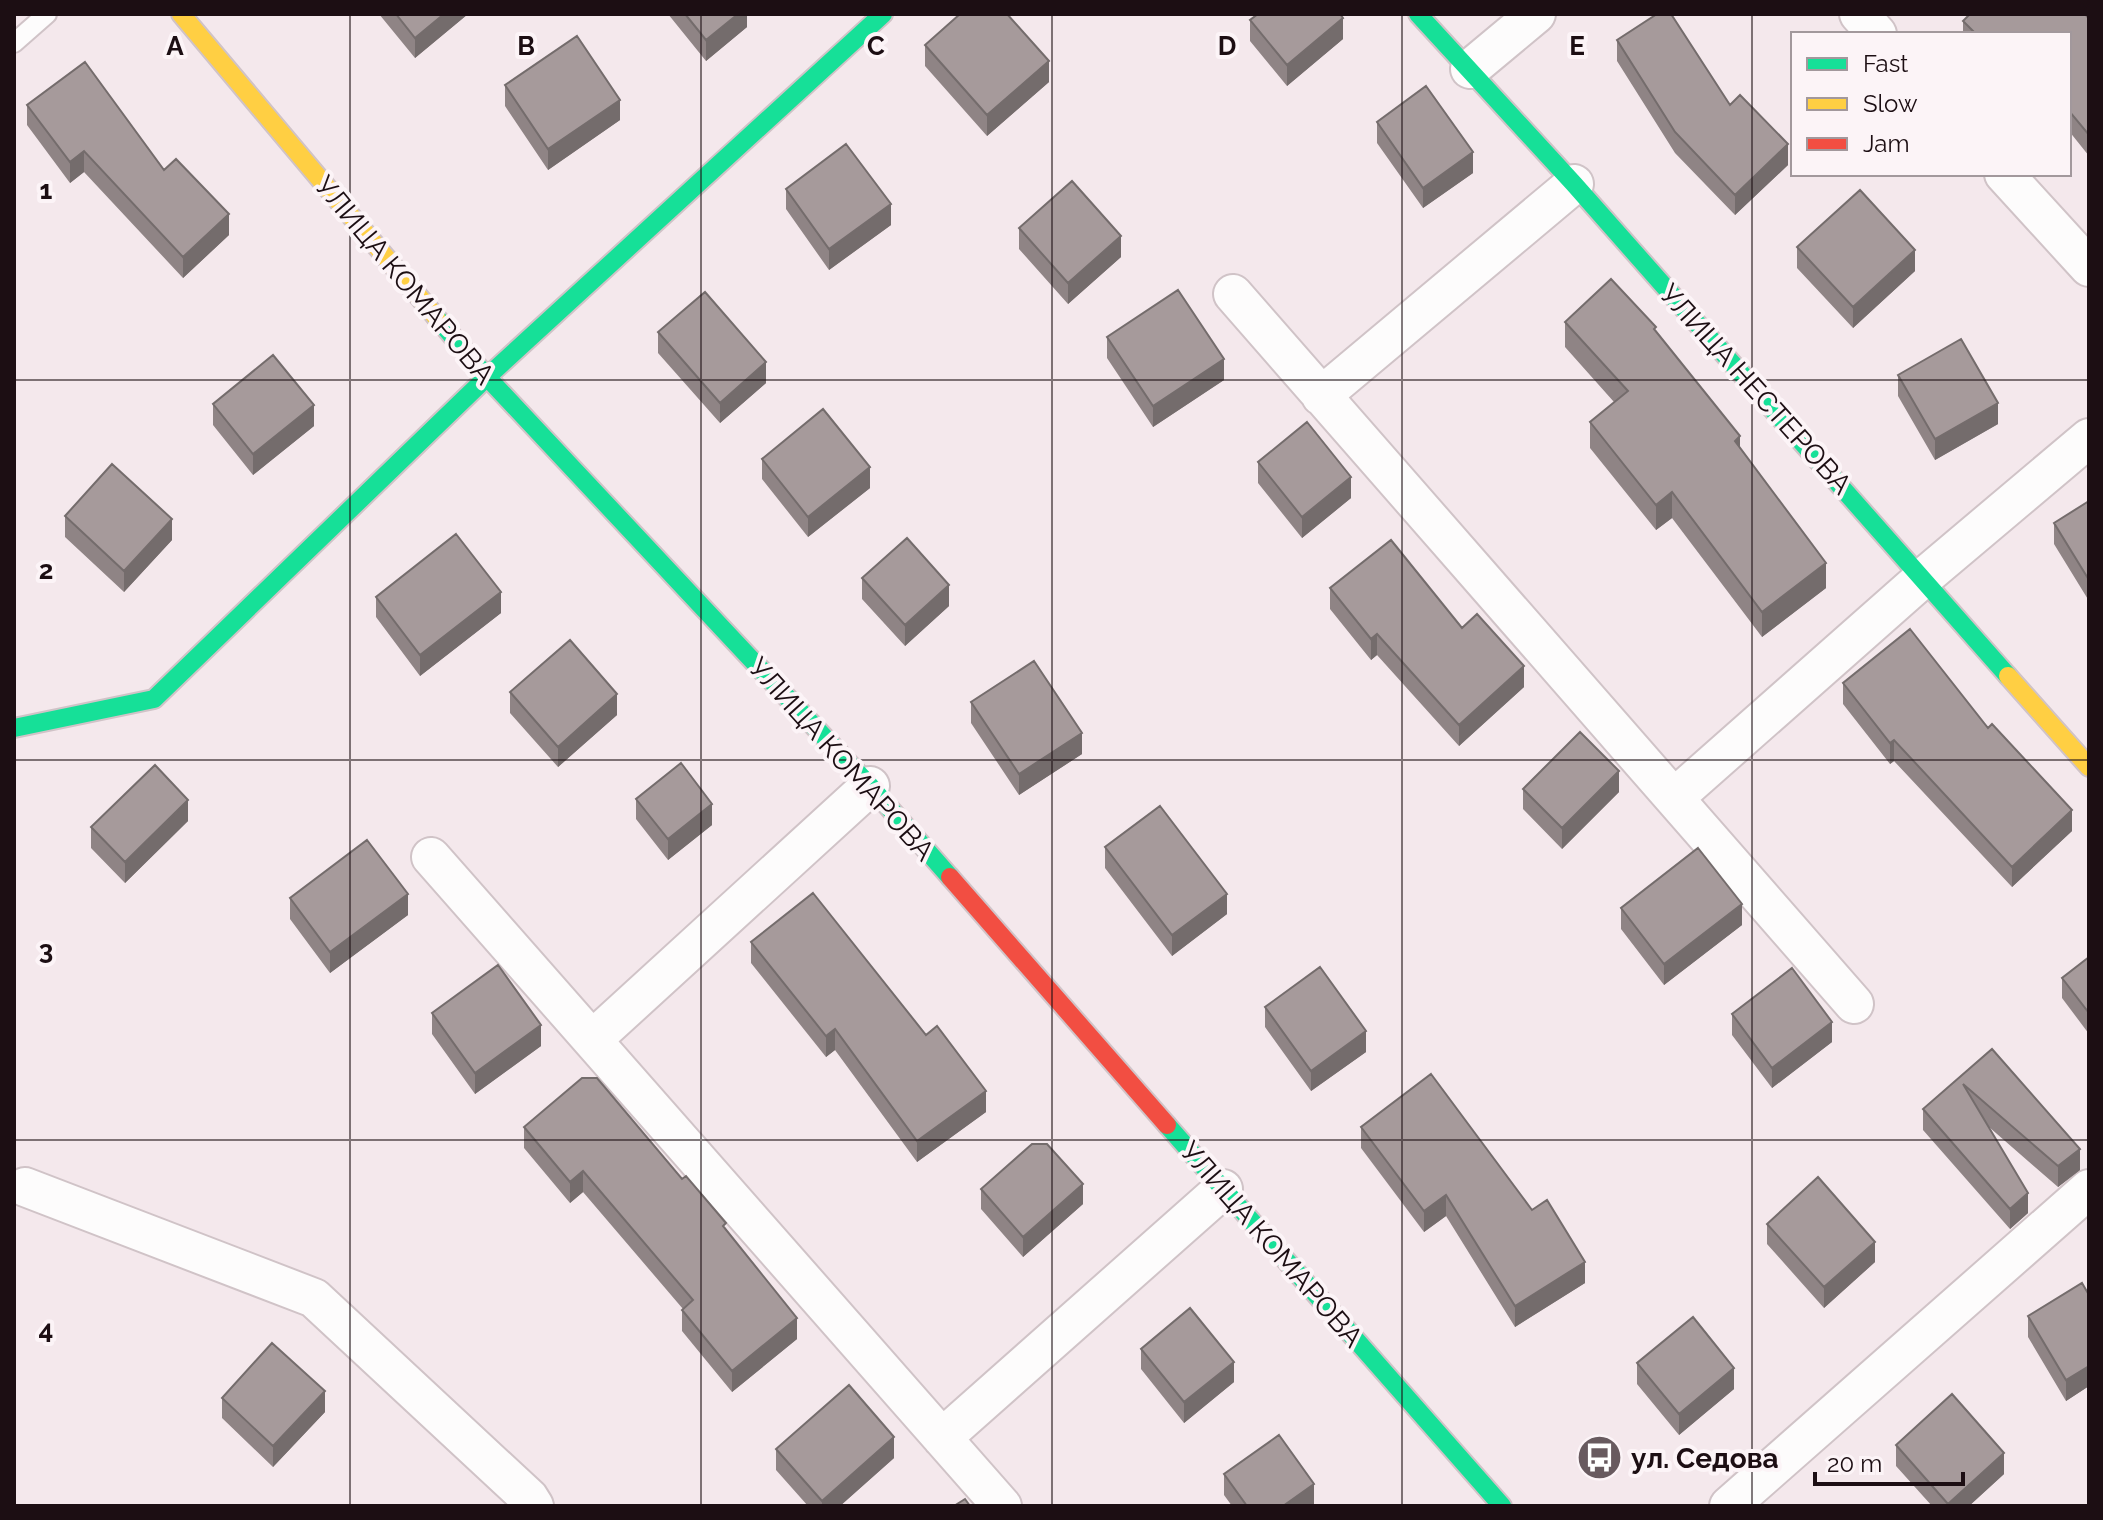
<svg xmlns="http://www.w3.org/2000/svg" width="2103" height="1520" font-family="Raleway,sans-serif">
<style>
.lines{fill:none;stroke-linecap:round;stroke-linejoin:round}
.lane-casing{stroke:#d0c3c7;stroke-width:22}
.street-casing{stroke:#d0c3c7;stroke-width:42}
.fast-casing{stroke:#d0c3c7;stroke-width:22}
.slow-casing{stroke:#d0c3c7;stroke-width:22}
.jam-casing{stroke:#d0c3c7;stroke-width:22}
.lane{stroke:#fdfcfc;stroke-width:18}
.street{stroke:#fdfcfc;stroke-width:38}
.fast{stroke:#16e098;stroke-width:18}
.slow{stroke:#ffcf43;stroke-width:18}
.jam{stroke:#f24e42;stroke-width:18}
.wall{fill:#8f8485}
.shaded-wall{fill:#746c6c}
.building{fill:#a69a9b;stroke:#746c6c;stroke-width:2}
.grid{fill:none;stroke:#1c0e13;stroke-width:2;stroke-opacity:0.55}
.labels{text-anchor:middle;stroke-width:8;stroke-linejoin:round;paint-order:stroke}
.street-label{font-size:28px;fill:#1c0e13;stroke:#fcf4f7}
.poi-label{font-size:28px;font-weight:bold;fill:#1c0e13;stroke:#fcf4f7;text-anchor:start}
.grid-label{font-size:26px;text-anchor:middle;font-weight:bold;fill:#1c0e13;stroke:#fcf4f7;stroke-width:8;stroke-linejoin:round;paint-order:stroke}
</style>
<rect width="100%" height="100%" fill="#f4e8ec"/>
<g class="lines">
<defs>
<path id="lane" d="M14 43 47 14"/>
<path id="street" d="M1859 14 1877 34
M1470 69 1536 14
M2004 174 2089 267
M1233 294 1854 1004
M1321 396 1574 184
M1674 798 1923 578 2089 438
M431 857 1002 1506
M592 1040 870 786
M25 1187 314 1298 529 1498 534 1506
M942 1438 1223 1189
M1729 1506 2089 1189"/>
<path id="fast" d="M1418 14 1574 184 2008 676
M436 317 487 377 870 786 950 877
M14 728 154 699 487 377 883 14
M1167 1125 1502 1506"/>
<path id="slow" d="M181 14 436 317
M2008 676 2089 767"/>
<path id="jam" d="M950 877 1167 1125"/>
</defs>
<use href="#lane" class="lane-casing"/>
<use href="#street" class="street-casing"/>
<use href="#fast" class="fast-casing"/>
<use href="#slow" class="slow-casing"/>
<use href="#jam" class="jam-casing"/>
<use href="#lane" class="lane"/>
<use href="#street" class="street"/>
<use href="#fast" class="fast"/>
<use href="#slow" class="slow"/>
<use href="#jam" class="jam"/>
</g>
<path class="wall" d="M379 14H468L415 58Z
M668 14H747V27L706 61Z
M2089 14V156L2069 131V34H1963V21Z
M1250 20 1343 39 1287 86 1250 41Z
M1617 40 1730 105 1788 165 1735 215 1675 153 1617 61Z
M925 45 1049 82 987 136 925 66Z
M505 85 620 120 548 170 505 106Z
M27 105 164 170 229 235 183 278 84 172 70 183 27 125Z
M1377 122 1473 173 1423 208 1377 143Z
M786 189 891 225 829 270 786 209Z
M1019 228 1121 257 1068 304 1019 249Z
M1797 247 1915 271 1853 328 1797 268Z
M1565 322 1656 331 1740 448 1826 588 1762 637 1672 518 1656 530 1590 448V422L1614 402 1565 347Z
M658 332 766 383 720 423 658 353Z
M1107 337 1224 380 1153 427 1107 358Z
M1898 375 1998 424 1935 460 1898 396Z
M213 404 314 426 253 475 213 425Z
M762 459 870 488 808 537 762 479Z
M1258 462 1351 498 1302 538 1258 483Z
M2089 501V601L2054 544V523Z
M65 516 172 540 124 592 65 537Z
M862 578 949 606 905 646 862 599Z
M1330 588 1462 628 1524 687 1459 746 1377 655 1371 660 1330 609Z
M376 597 501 613 420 676 376 617Z
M1843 683 2072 831 2012 887 1894 761 1890 764 1843 704Z
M510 692 617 715 558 767 510 713Z
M971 702 1082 754 1019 795 971 723Z
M1523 789 1619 792 1562 849 1523 809Z
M636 799 712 825 668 860 636 819Z
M188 821 125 883 91 848V827Z
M1105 847 1227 914 1172 956 1105 868Z
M290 898 408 915 330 973 290 919Z
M1621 908 1742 925 1664 985 1621 929Z
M751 942 986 1112 917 1162 835 1050 826 1057 751 963Z
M2089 957V1034L2062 998V978Z
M1265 1007 1366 1052 1311 1091 1265 1027Z
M432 1013 541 1046 475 1094 432 1034Z
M1732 1014 1832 1042 1772 1088 1732 1035Z
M1992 1049 2080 1170 2058 1187 1989 1127 2028 1213 2010 1229 1923 1130V1109Z
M524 1127 726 1230 797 1339 732 1392 682 1331V1310L683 1309 583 1192 570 1203 524 1148Z
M1361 1127 1585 1283 1515 1327 1446 1216 1424 1232 1361 1148Z
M981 1189 1083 1204 1023 1257 981 1209Z
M1767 1224 1875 1262 1824 1308 1767 1244Z
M2089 1295V1386L2066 1401 2028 1337V1316Z
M1141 1349 1234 1382 1184 1423 1141 1369Z
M1637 1363 1734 1389 1679 1435 1637 1384Z
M222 1398 325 1412 273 1467 222 1418Z
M1896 1445 2004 1474 1969 1506H1932L1896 1466Z
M776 1449 894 1458 840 1506H808L776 1470Z
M1224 1474 1314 1505 1312 1506H1232L1224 1495Z"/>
<path class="shaded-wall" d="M444 14H468L415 58V38Z
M738 14H747V27L706 61V40Z
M1343 18V39L1287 86V65Z
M1049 61V82L987 136V115Z
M620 100V120L548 170V149Z
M1788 144V165L1735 215V195Z
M84 151V172L70 183V162Z
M1473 152V173L1423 208V188Z
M891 204V225L829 270V249Z
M229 214V235L183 278V257Z
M1121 236V257L1068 304V283Z
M1915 250V271L1853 328V307Z
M1224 359V380L1153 427V406Z
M766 362V383L720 423V403Z
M1998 403V424L1935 460V439Z
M314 405V426L253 475V454Z
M1740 436V462L1735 441Z
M870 467V488L808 537V517Z
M1351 477V498L1302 538V517Z
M1672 492V518L1656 530V505Z
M172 519V540L124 592V571Z
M1826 563V588L1762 637V612Z
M949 585V606L905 646V625Z
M501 592V613L420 676V655Z
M1377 634V655L1371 660V639Z
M1524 666V687L1459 746V725Z
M617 694V715L558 767V747Z
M1082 733V754L1019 795V774Z
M1894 740V761L1890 764V743Z
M1619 771V792L1562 849V828Z
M188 800V821L125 883V862Z
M712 804V825L668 860V839Z
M2072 810V831L2012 887V867Z
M408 894V915L330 973V952Z
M1227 894V914L1172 956V935Z
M1742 904V925L1664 985V964Z
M1832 1022V1042L1772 1088V1068Z
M541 1025V1046L475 1094V1073Z
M835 1029V1050L826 1057V1036Z
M1366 1031V1052L1311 1091V1071Z
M986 1091V1112L917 1162V1141Z
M2080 1149V1170L2058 1187V1166Z
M583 1171V1192L570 1203V1182Z
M1083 1184V1204L1023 1257V1237Z
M2028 1193V1213L2010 1229V1209Z
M1446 1195V1216L1424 1232V1211Z
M1875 1242V1262L1824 1308V1287Z
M1585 1262V1283L1515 1327V1306Z
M797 1318V1339L732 1392V1371Z
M1234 1362V1382L1184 1423V1402Z
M2089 1366V1386L2066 1401V1380Z
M1734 1368V1389L1679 1435V1414Z
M325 1391V1412L273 1467V1446Z
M894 1437V1458L840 1506H822V1501Z
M2004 1453V1474L1969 1506H1948V1504Z
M1314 1484V1505L1312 1506H1283Z"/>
<path class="building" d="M396 14H444L415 38Z
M685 14H738L706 40Z
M960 14H1007L1049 61 987 115 925 45Z
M1258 14H1340L1343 18 1287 65 1250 20Z
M1657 14H1671L1730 105 1740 95 1788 144 1735 195 1675 132 1617 40Z
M1970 14H2085L2089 19V135L2069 111V34H1976L1963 21Z
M577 36 620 100 548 149 505 85Z
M85 62 164 170 176 159 229 214 183 257 84 151 70 162 27 105Z
M1426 86 1473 152 1423 188 1377 122Z
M846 144 891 204 829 249 786 189Z
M1072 181 1121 236 1068 283 1019 228Z
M1860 190 1915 250 1853 307 1797 247Z
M1611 279 1656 327 1654 329 1740 436 1735 441 1826 563 1762 612 1672 492 1656 505 1590 422 1628 391 1565 322Z
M1178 290 1224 359 1153 406 1107 337Z
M705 292 766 362 720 403 658 332Z
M1961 339 1998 403 1935 439 1898 375Z
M273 355 314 405 253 454 213 404Z
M823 409 870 467 808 517 762 459Z
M1307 422 1351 477 1302 517 1258 462Z
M112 464 172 519 124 571 65 516Z
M2089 501V580L2054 523Z
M456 534 501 592 420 655 376 597Z
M907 538 949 585 905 625 862 578Z
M1391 540 1462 628 1477 614 1524 666 1459 725 1377 634 1371 639 1330 588Z
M1910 629 1988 728 1992 724 2072 810 2012 867 1894 740 1890 743 1843 683Z
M570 640 617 694 558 747 510 692Z
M1034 661 1082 733 1019 774 971 702Z
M1580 732 1619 771 1562 828 1523 789Z
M681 763 712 804 668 839 636 799Z
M155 765 188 800 125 862 91 827Z
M1160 806 1227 894 1172 935 1105 847Z
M367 840 408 894 330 952 290 898Z
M1698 848 1742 904 1664 964 1621 908Z
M813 893 926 1035 937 1026 986 1091 917 1141 835 1029 826 1036 751 942Z
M2089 957V1013L2062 978Z
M498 965 541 1025 475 1073 432 1013Z
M1320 967 1366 1031 1311 1071 1265 1007Z
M1792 968 1832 1022 1772 1068 1732 1014Z
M1992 1049 2080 1149 2058 1166 1963 1084 2028 1193 2010 1209 1923 1109Z
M1431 1074 1532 1210 1547 1200 1585 1262 1515 1306 1446 1195 1424 1211 1361 1127Z
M582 1078H597L682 1179 686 1176 726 1223 723 1226 797 1318 732 1371 682 1310 693 1300 583 1171 570 1182 524 1127Z
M1032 1144H1047L1083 1184 1023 1237 981 1189Z
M1818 1177 1875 1242 1824 1287 1767 1224Z
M2082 1283 2089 1295V1366L2066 1380 2028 1316Z
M1190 1308 1234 1362 1184 1402 1141 1349Z
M1693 1317 1734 1368 1679 1414 1637 1363Z
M272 1343 325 1391 273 1446 222 1398Z
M849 1385 894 1437 822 1501 776 1449Z
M1952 1394 2004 1453 1948 1504 1896 1445Z
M1279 1435 1314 1484 1283 1506H1247L1224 1474Z
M965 1499 970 1506H954Z"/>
<path class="grid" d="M350 14V1506M701 14V1506M1052 14V1506M1402 14V1506M1752 14V1506M14 380H2089M14 760H2089M14 1140H2089"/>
<defs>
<symbol id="bus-disc" viewBox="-11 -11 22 22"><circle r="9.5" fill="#685a5f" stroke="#fcf4f7"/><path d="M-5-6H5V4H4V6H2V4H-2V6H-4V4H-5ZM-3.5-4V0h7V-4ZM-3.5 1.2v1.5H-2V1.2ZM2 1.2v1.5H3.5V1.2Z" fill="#fff"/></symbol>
</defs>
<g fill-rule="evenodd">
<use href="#bus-disc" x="1574" y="1432" width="51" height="51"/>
</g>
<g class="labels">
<g class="street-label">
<text transform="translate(405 280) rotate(50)" y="10">УЛИЦА КОМАРОВА</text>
<text transform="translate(1756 389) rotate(48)" y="10">УЛИЦА НЕСТЕРОВА</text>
<text transform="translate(842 759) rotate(48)" y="10">УЛИЦА КОМАРОВА</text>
<text transform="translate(1272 1244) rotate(49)" y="10">УЛИЦА КОМАРОВА</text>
</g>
<g class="poi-label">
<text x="1631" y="1468">ул. Седова</text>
</g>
</g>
<g class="grid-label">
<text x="175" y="55">A</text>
<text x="526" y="55">B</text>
<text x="876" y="55">C</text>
<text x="1227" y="55">D</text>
<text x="1577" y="55">E</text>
<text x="46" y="199">1</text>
<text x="46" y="579">2</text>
<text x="46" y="959">3</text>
<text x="46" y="1339">4</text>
</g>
<rect width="2103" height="1520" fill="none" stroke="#1c0e13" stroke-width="32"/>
<rect x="1791" y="32" width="280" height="144" fill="#fcf4f7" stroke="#a2989c" stroke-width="2"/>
<rect x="1807" y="58" width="40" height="12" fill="#16e098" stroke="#a2989c" stroke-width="2"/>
<text x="1863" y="72" font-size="24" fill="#1c0e13">Fast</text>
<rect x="1807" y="98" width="40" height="12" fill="#ffcf43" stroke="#a2989c" stroke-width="2"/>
<text x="1863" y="112" font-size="24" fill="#1c0e13">Slow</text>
<rect x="1807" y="138" width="40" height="12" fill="#f24e42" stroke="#a2989c" stroke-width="2"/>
<text x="1863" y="152" font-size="24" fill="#1c0e13">Jam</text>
<path d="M1815 1472v12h148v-12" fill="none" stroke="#1c0e13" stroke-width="4"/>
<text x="1827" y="1472" font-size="24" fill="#1c0e13" stroke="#fcf4f7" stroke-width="6" paint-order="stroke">20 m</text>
</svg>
